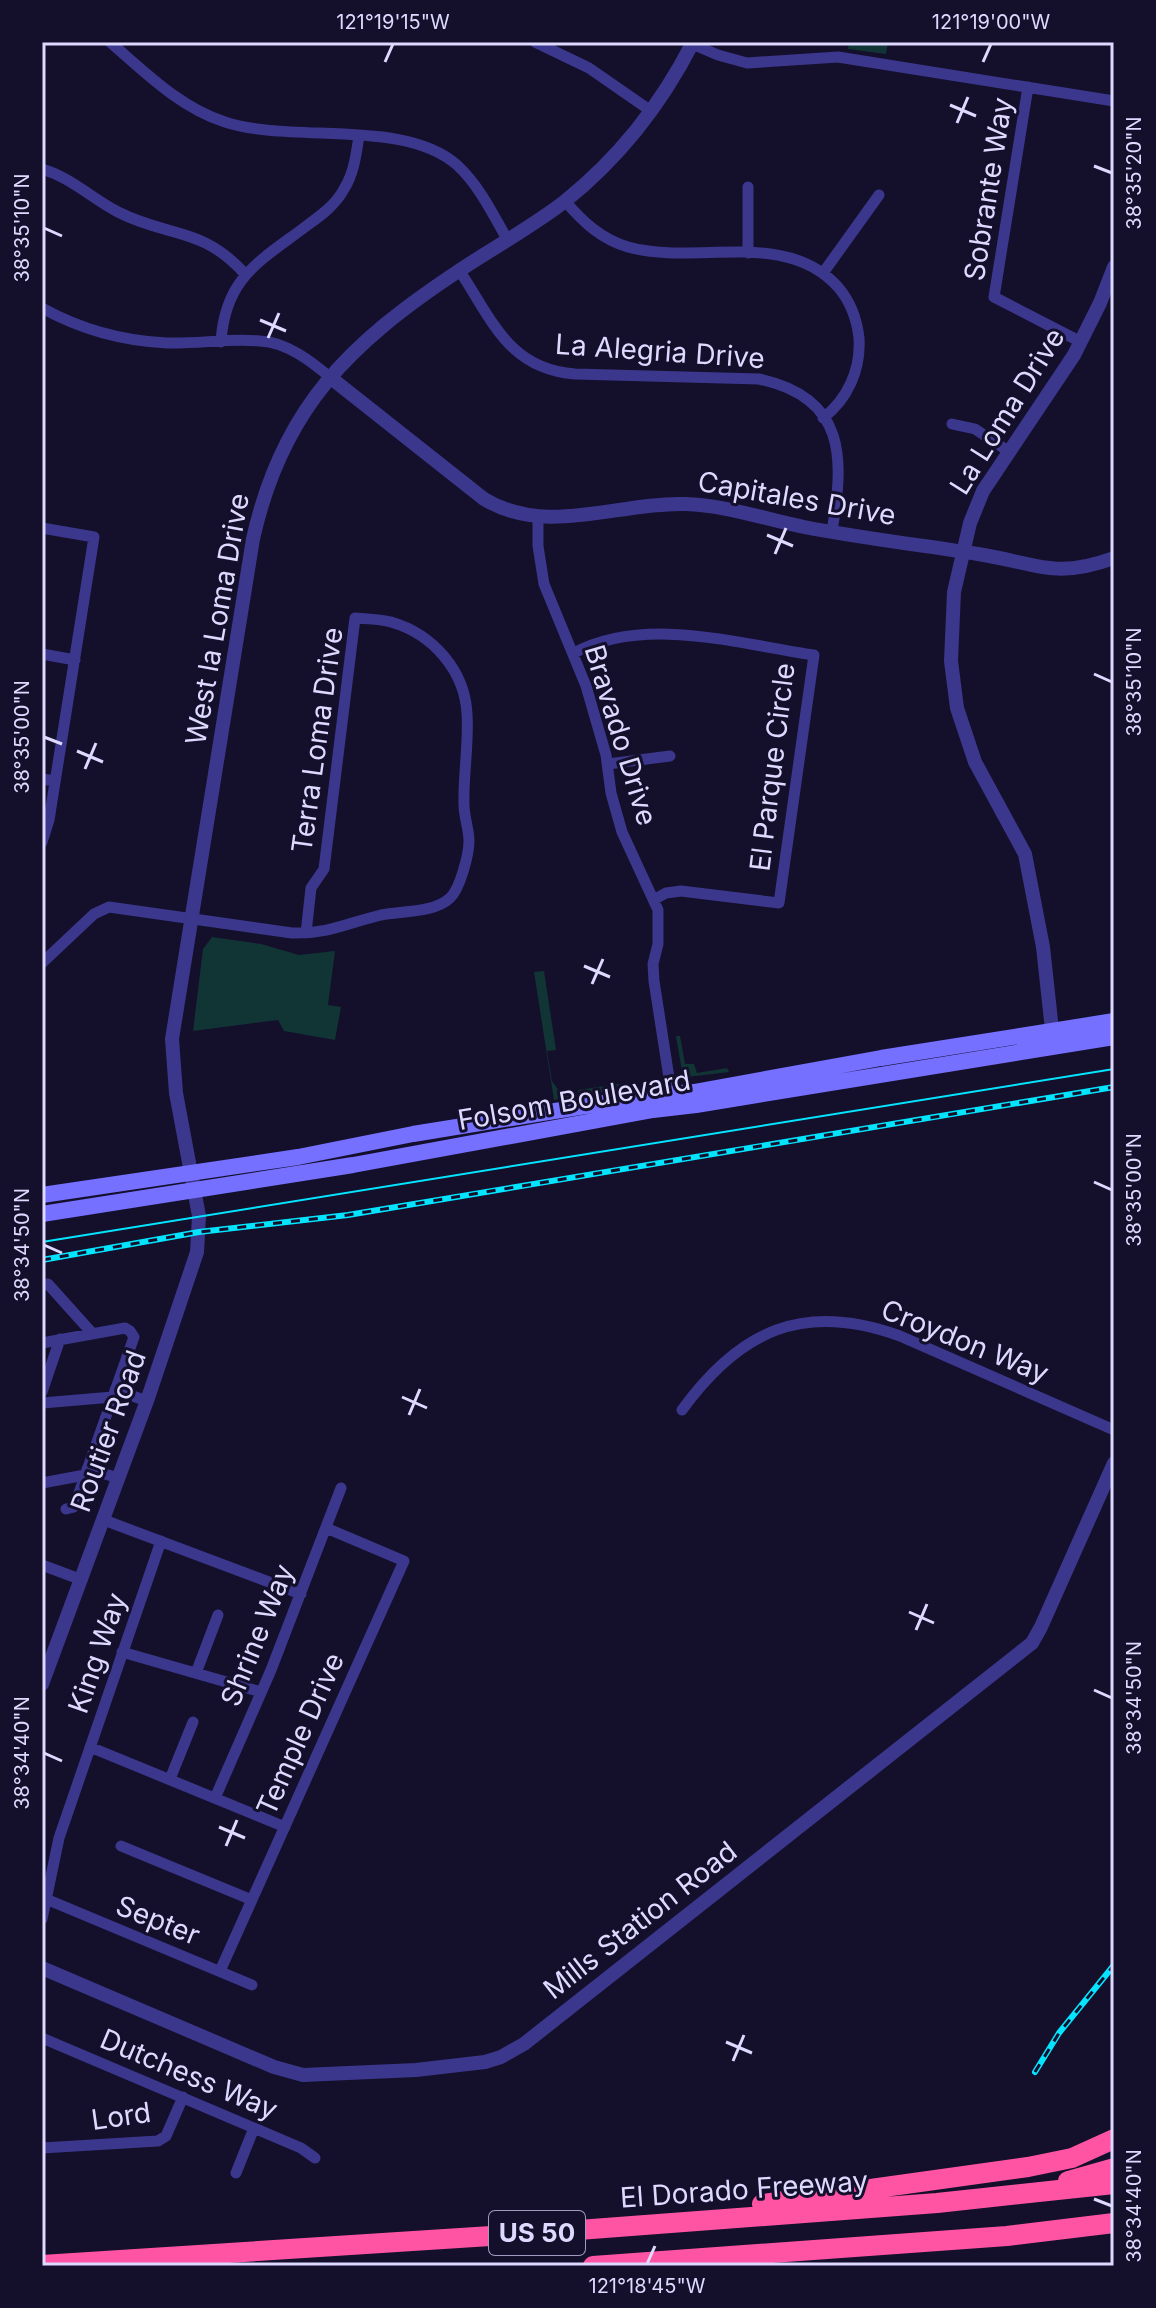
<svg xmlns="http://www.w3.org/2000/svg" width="1156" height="2308" font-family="Inter,sans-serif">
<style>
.green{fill:#113534}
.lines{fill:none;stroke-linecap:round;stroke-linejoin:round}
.minor{stroke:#3b378d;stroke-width:11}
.tertiary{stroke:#3b378d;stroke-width:14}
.secondary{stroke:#7570ff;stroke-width:16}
.motorway{stroke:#ff54a4;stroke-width:20}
.tram{stroke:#05e4ff;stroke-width:2}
.rail-casing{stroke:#05e4ff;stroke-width:6}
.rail{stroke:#140f2b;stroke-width:3;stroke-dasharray:9;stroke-linecap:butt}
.ticks{fill:none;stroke:#ddd9ff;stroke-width:3}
.labels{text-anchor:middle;stroke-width:6;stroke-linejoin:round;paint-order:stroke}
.shield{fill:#140f2b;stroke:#a19cbf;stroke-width:2}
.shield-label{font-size:26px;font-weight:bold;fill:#ddd9ff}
.street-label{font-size:28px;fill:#ddd9ff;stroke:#140f2b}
.neatline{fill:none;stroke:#ddd9ff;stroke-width:3}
.ticks-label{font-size:20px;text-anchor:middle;fill:#ddd9ff}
</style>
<rect width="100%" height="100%" fill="#140f2b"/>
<path class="green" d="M849 42H888L886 54 848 49Z
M212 937 261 944 299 955 335 951 328 1005 341 1007 335 1040 284 1031 278 1020 193 1031 203 949Z
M544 971 556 1050 547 1051 552 1081 559 1091H575L576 1096 554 1100 534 972Z
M676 1036H680L685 1064H694L697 1073 727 1068 729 1072 687 1077 682 1071Z
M624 1083 630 1088 579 1096 578 1090Z"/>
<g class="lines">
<path class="minor" d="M110 42C145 72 179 107 225 122 292 144 404 118 457 165 479 185 494 216 508 241
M535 42 589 68 651 111
M692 44 718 55 747 63 838 57 1114 101
M1028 87 994 297 1081 342
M42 169C72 178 91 198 118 212 169 238 202 226 245 274
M565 201C583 222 601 239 628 247 696 266 785 228 838 287 850 301 857 320 859 338 861 369 848 399 823 418
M748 253V187
M459 270C492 319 508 369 575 374L759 379C847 398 844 459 832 531
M823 273 879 195
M42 308C80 329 123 341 167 343 198 344 230 338 260 341 287 342 312 362 331 378
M221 342C225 276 262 260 309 224 323 214 336 204 344 189 354 173 356 155 359 136
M952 424 975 429 1008 451
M538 518V546L544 584 586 686 606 755 611 793 622 832 658 910V944L653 964 654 981 672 1097
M42 528 94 537 49 820 42 842
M574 653C645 615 738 644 814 655L779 903 681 891 666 893 655 899
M42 654 75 660
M608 764 670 756
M42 779 55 781
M42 963 94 914 109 907 292 933C329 934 347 923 381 915 402 911 434 913 450 898 460 889 469 854 469 841 469 829 464 817 464 805 463 775 469 744 467 714 465 671 433 634 391 622 380 619 367 619 355 618L324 869 311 888 306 933
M42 1285 48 1284 92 1333
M42 1343 125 1328 130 1331 134 1337 74 1507 66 1509
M115 1390 147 1401
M42 1392 60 1339
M42 1403 113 1397
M682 1410C740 1330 804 1301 900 1336L1114 1430
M87 1469 119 1478
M42 1483 85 1475
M104 1520 301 1594
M42 1565 82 1580
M122 1652 261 1692
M196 1673 218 1615
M90 1747 285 1827
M170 1779 193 1722
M215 1798 271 1670 341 1488
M121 1846 252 1900
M46 1899 252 1985
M42 1919 59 1838 161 1541
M220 1971 404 1561 326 1528
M42 2038 301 2148 315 2158
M42 2148 158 2141 166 2136 183 2097
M236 2173 254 2128"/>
<path class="tertiary" d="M331 378 484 499C547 537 617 502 685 504 726 505 764 519 804 527 861 538 920 545 978 554 1037 563 1053 580 1114 558
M1053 1039 1043 947 1025 854 975 762 957 708 951 661 954 592 970 523 983 491 1074 355 1100 303 1114 267
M42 1684 148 1398 197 1252 199 1216 176 1093 172 1039 253 539C282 408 350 343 457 272 493 248 530 228 564 202 618 159 662 103 693 42
M42 1968 274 2067 303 2075 416 2070 485 2062 501 2057 524 2044 1032 1643 1041 1627 1114 1463"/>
<path class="secondary" d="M42 1195 298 1157 413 1134 653 1095 694 1092 881 1058 1114 1021
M42 1214 353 1165 653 1110 696 1105 1114 1037"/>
<path class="motorway" d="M1068 2181 1114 2168
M762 2204 1028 2167 1072 2158 1114 2139
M42 2265 552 2232 937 2203 1114 2184
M593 2266 1007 2236 1114 2223"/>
<path class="tram" d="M42 1242 1114 1069"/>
<defs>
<path id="rail" d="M42 1260 199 1232 348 1215 1114 1087
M1035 2072 1059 2033 1114 1965"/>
</defs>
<use href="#rail" class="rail-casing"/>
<use href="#rail" class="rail"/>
</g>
<path class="ticks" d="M385 62 393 44M983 62 991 44M950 105 976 116M957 123 968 97M1094 166 1112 173M44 228 62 236M260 320 286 331M268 338 279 313M767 535 793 546M775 554 786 528M1094 674 1112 682M44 737 62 744M77 751 103 762M85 769 96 743M584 966 610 977M592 984 603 959M1094 1182 1112 1190M44 1245 62 1253M402 1397 427 1408M409 1415 420 1389M909 1612 934 1623M916 1630 927 1604M1094 1690 1112 1698M44 1753 62 1761M219 1827 245 1838M226 1846 237 1820M726 2042 752 2053M733 2061 744 2035M1094 2199 1112 2206M647 2264 655 2246"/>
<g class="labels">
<rect class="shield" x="489" y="2211" width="96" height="44" rx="6"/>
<g class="shield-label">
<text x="537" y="2242">US 50</text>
</g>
<g class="street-label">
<text transform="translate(988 189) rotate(-81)" y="10">Sobrante Way</text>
<text transform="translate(660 351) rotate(4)" y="10">La Alegria Drive</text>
<text transform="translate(1007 411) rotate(-58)" y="10">La Loma Drive</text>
<text transform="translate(797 498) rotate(10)" y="10">Capitales Drive</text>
<text transform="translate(217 619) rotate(-80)" y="10">West la Loma Drive</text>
<text transform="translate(621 735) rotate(73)" y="10">Bravado Drive</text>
<text transform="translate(317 740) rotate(-82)" y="10">Terra Loma Drive</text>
<text transform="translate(772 767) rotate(-83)" y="10">El Parque Circle</text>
<text transform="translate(574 1100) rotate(-10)" y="10">Folsom Boulevard</text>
<text transform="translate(965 1341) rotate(22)" y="10">Croydon Way</text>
<text transform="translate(108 1431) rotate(-70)" y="10">Routier Road</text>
<text transform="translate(257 1635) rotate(-68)" y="10">Shrine Way</text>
<text transform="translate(97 1653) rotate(-71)" y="10">King Way</text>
<text transform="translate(300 1734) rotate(-66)" y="10">Temple Drive</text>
<text transform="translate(158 1920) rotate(22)" y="10">Septer</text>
<text transform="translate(640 1920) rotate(-38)" y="10">Mills Station Road</text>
<text transform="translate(189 2074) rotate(23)" y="10">Dutchess Way</text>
<text transform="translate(121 2116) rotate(-8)" y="10">Lord</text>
<text transform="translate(744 2189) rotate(-4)" y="10">El Dorado Freeway</text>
</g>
</g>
<rect width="1156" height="2308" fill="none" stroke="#140f2b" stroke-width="88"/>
<rect x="44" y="44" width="1068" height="2220" class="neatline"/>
<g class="ticks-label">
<text x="393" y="29">121°19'15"W</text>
<text x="991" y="29">121°19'00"W</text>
<text transform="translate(1134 173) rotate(-90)" y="7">38°35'20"N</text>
<text transform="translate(22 228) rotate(-90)" y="7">38°35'10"N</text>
<text transform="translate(1134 682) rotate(-90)" y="7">38°35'10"N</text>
<text transform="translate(22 737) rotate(-90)" y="7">38°35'00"N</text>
<text transform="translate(1134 1190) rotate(-90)" y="7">38°35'00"N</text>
<text transform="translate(22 1245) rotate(-90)" y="7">38°34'50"N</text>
<text transform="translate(1134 1698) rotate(-90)" y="7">38°34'50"N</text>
<text transform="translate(22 1753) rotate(-90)" y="7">38°34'40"N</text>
<text transform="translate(1134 2206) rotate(-90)" y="7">38°34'40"N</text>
<text x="647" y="2293">121°18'45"W</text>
</g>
</svg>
